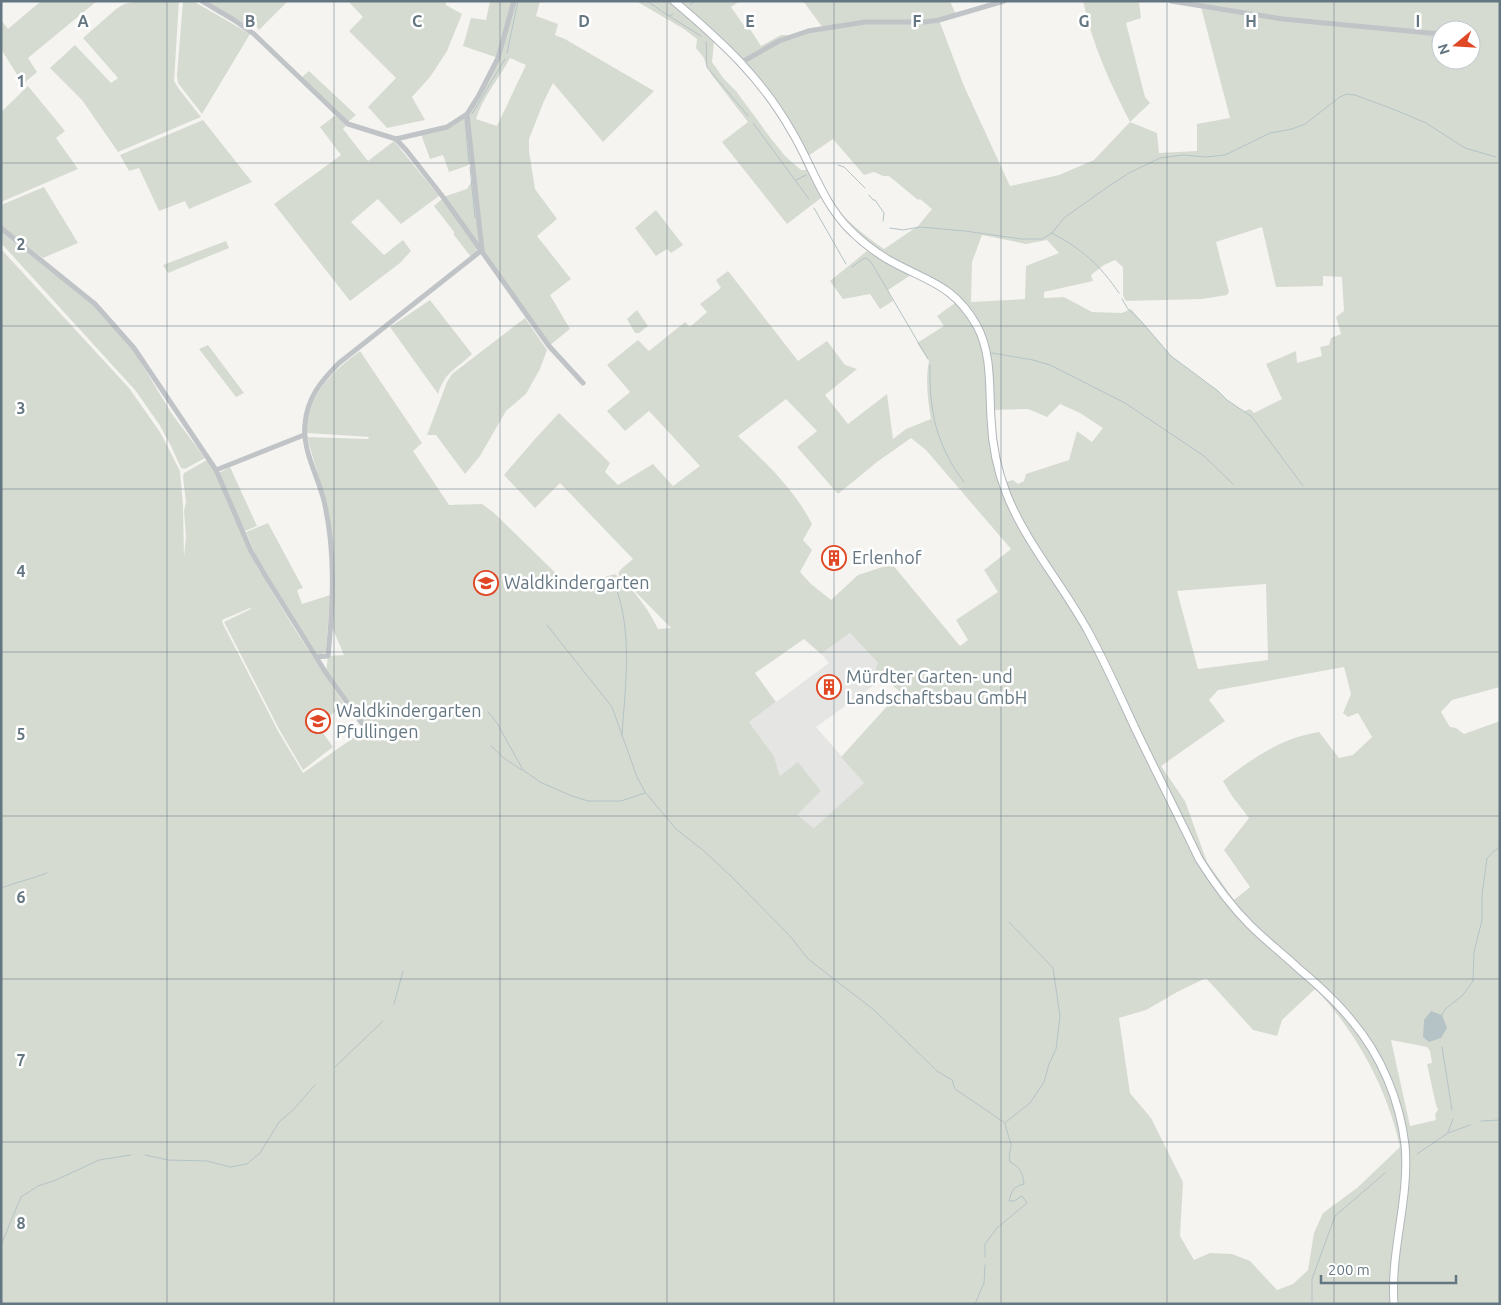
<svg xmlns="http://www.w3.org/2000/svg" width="1501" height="1305" font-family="Ubuntu,sans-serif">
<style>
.built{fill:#e5e6e4}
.green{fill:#d6dbd2;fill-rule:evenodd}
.water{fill:#b5c3c6}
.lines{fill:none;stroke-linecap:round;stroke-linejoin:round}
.stream{stroke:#b5c3c6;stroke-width:1}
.secondary-casing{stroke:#b0b6ba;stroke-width:9}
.street{stroke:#c0c4c7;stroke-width:5}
.secondary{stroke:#fff;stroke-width:7}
.grid{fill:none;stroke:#647681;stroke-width:1;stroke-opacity:0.55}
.labels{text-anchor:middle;stroke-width:5;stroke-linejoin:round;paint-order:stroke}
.poi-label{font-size:18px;fill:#647681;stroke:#fff;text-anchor:start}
.grid-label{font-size:16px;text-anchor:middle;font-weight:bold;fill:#647681;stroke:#fff;stroke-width:5;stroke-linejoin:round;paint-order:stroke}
</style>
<rect width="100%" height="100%" fill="#f5f4f1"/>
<path class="built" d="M850 633 878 663 875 670 884 678 816 727 865 783 814 828 796 815 821 791 780 776 774 756 749 722 829 663 821 654Z"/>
<path class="green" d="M41 1H97L28 58 37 72 23 84 1 49V20L8 29Z
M138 1H179L174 81 179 89 201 117 118 152 82 100 50 68 75 45 111 83 118 78 83 38 116 9 124 4Z
M183 1H193L250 34 202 114 178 83 177 75Z
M203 1H288L259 30 253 21 247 27Z
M348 1H446V5L462 14 447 51 430 77 412 97 425 120 387 128 368 107 396 78 349 31 363 17Z
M490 1H540L536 16 558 24 555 35 565 39 654 91 603 142 553 83 544 101 529 139V151L535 189 557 219 537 236 571 279 550 295 570 329 549 346 443 197 467 189 474 177 472 164 449 172 443 155 430 159 421 134 434 131 467 114 498 58 463 46 471 18 486 20ZM510 58 526 65 497 126 476 119C483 96 499 79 510 58Z
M636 1H740L731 7 745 27 748 26 761 46 781 35H796L823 28 803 1H950L956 15 939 20 964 86 1010 186 1059 175 1094 160 1130 122C1110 83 1092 44 1083 1H1139L1141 18 1126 23 1145 97 1150 103 1130 122 1157 133 1159 153 1197 151V124L1230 118 1201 7 1171 1H1500V687L1452 700 1441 712 1450 727 1456 728 1464 734 1500 721V1304H1V249L129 388 160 432 180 471 183 506 184 557 186 537 184 511 186 502 183 477 184 473 207 460 214 470 257 567 296 631 344 704 318 726 333 747 303 770 279 729 224 622 251 609 250 608 222 620 223 624 278 731 303 773 366 729 326 673 328 656 344 655 332 627 334 593 325 500 307 437 368 439 369 437 307 433C306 395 332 372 360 351L422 443 413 451 449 505 482 504 493 512 572 589 588 582 615 574C633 588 648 608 658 629L671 628 618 574 621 569 633 559 560 483 535 508 504 475 535 439 559 413 610 463 605 472 618 485 653 464 673 486 700 466 649 411 625 431 607 411 630 392 607 365 638 340 649 351 685 322 690 327 707 312 700 304 721 288 716 280 728 271 798 361 827 341 845 365 857 369 825 395 848 424 887 394 893 439 906 429 931 419C928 400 925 381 929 361L917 343 944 326 937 316 955 303 938 289 911 275 888 290 893 301 880 309 870 294 843 299 830 281 867 251C849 235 834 219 821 198L787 224 722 142 748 122 711 74 707 67 704 58 696 48 697 39 684 29ZM1441 30H1471V60H1441ZM714 42C747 68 793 131 806 170H801L786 157 772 140 736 91 724 79 712 62ZM833 139 864 175 874 172 883 176H889L918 200 920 199 932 209 918 226 884 249C868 238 842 218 832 201 823 187 815 171 808 156ZM1262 227 1276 287 1323 286V276L1342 277 1344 311 1336 317 1341 334 1331 338 1329 345 1320 347 1322 356 1297 363 1296 351 1266 364 1282 399 1254 413 1250 409 1244 411 1227 400 1218 391 1171 356 1131 309 1122 313 1092 312 1064 297 1044 298V292L1093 281 1091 275 1104 265 1115 260 1123 267V296L1126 301 1202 299 1227 295 1229 292 1216 242ZM982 235 1026 244 1047 240 1059 253 1026 266 1025 299 971 302 972 262ZM786 399 817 431 797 447 838 494 877 462 911 438 926 450 1011 549 984 570 998 592 956 620 968 640 960 646 892 564 858 575 831 600 811 584 800 572 812 550 803 540 812 524C794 489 766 463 738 436ZM1060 404 1080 413 1103 428 1092 442 1077 431 1069 460 1026 474 1024 481 1018 484 1013 480 1006 482C997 458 994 435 993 410L1028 409 1047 417ZM1266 584 1268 660 1198 669 1177 591ZM850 633 878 663 875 670 900 692 841 757 864 783 814 828 797 815 821 791 798 762 780 776 774 756 749 722 776 702 755 673 804 639 821 654ZM1344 667 1351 694 1343 713 1348 717 1358 713 1372 737 1353 755 1339 758 1319 732C1281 738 1253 758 1223 781L1232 796 1249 818 1224 850 1250 887 1234 900 1207 862 1185 801 1161 766 1225 721 1209 700 1218 690ZM1206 978 1253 1030 1277 1036 1282 1020 1315 989C1355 1029 1388 1090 1400 1147L1357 1188 1323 1213 1314 1233 1308 1270 1293 1284 1277 1290 1250 1261 1232 1254 1210 1253 1194 1260 1180 1236 1183 1182 1151 1118 1130 1093 1119 1018 1146 1010 1179 991ZM1391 1040 1427 1047 1430 1051 1432 1063 1427 1064 1436 1105 1438 1110 1435 1114 1436 1120 1410 1126Z
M309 71 356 115 348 122 302 77Z
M28 86 65 131 56 138 78 169 1 202V112Z
M336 115 347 125 343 129 368 161 394 141 439 196 401 224 378 199 351 222 384 255 403 240 411 251 400 263 350 301 274 204 341 155 320 127Z
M203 120 252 182 189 209 185 201 159 211 139 168 129 171 120 155Z
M44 187 78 243 43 258 1 226V205Z
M442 199 478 248 477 252 471 257 454 235V232L434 206Z
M656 210 683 245 671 253 667 249 656 256 635 228Z
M1 230 95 307 132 348 172 414 205 458 185 469 181 468 171 446 159 424 135 390 1 243Z
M226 241 229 248 168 273 163 265Z
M430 300 472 354C456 370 446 370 438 394L390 327Z
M637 310 648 326 639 333H635L627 319Z
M525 318 547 350 540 369 526 394 506 411 480 456 465 474 436 435H427L447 382 452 374Z
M208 345 244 393 236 397 199 349Z
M230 467 257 526 245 531 219 473Z
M268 523 303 588 297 590 302 604 330 595 326 652 320 655 315 654 262 570 246 532Z"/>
<path class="water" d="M1431 1011 1442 1015 1447 1028 1441 1038 1429 1042 1423 1037 1424 1020Z"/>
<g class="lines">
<path class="stream" d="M647 1 669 16 673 14
M690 5 695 1
M669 16 701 36
M706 42C708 50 705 58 707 67L748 116
M507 53 518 1
M472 114 505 59
M465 119 469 162
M753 123 809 199
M838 165 844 167 865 188
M470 167 475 218
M796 180 806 175
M869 195 873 200H875L884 213 883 221
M814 208 846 264
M890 228 903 230 920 227 965 231 1021 239H1042L1052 233 1064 218 1109 186 1129 173 1160 158 1183 155 1206 157 1225 155 1270 133 1292 129 1305 124 1340 97 1347 94 1355 95 1393 109 1426 123 1465 148 1496 157
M1052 233C1083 250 1099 264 1119 293
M852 267 863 259 866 258 871 262 928 359
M1122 299 1128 309 1141 321 1171 356 1218 391 1227 400 1252 417 1303 486
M992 353 1033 360 1050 365 1125 403 1204 456 1233 484
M930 365C929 411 936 445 964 482
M616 588C633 634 625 688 622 735
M547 625 612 707 637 777 645 792 676 829 704 851 732 877 790 936 808 959 874 1010 937 1071 952 1080 955 1089 1005 1123C1006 1128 1010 1141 1011 1144 1011 1151 1008 1154 1010 1162 1020 1167 1023 1173 1024 1184 1013 1187 1012 1190 1009 1201H1014L1022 1196 1027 1203 997 1228 985 1244V1257
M488 712 497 723 523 770 540 782 572 796 588 801H621L645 793
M491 746 505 759 522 770
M1 888C17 882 32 879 47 873
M394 1004 403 971
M1442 1015 1445 1009 1462 996 1473 981 1474 952 1482 920V895L1487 858 1500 846
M1442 1047 1452 1110
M335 1067 383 1021
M1481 1121 1500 1120
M1006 1122 1030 1103 1044 1082 1049 1064 1056 1049 1060 1016 1053 968 1009 922
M1448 1132 1453 1119
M1417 1154 1448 1133 1470 1125
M145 1155 168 1160 207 1161 230 1167 247 1164 260 1153 279 1122 294 1109 315 1085
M1 1245 21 1197 38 1186 56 1180 99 1160 131 1155
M975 1304 984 1283 985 1265
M1312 1304V1279L1335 1216 1385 1173"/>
<defs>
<path id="secondary" d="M674 1C720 40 762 78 792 132 812 165 822 202 850 230 861 241 874 251 887 259 925 281 953 283 977 326 992 354 989 387 991 418 992 445 997 470 1007 495 1027 545 1064 586 1089 633 1106 664 1120 696 1135 728 1156 772 1178 815 1199 859 1214 883 1230 905 1250 925 1265 940 1282 953 1298 968 1317 984 1336 1001 1352 1021 1381 1055 1400 1101 1405 1145 1410 1199 1390 1250 1394 1304"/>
</defs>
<use href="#secondary" class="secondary-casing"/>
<path class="street" d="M202 1 234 20 254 34 348 124 396 139 407 151 443 197 549 346 583 383
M1171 1 1283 19 1440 34
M742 62 779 41 808 31 865 22H925L939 20 1004 1
M396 139 447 127 467 114
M1 228 95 304 134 348 216 470 251 551 266 577 326 673 366 729
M482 250 467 114 479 95 498 58 514 1
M216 470 304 435
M316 657 328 656C333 604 336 552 324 501 318 476 302 450 305 424 307 398 321 381 339 363L482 250"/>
<use href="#secondary" class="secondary"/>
</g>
<path class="grid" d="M167 1V1304M334 1V1304M500 1V1304M667 1V1304M834 1V1304M1001 1V1304M1167 1V1304M1334 1V1304M1 163H1500M1 326H1500M1 489H1500M1 652H1500M1 816H1500M1 979H1500M1 1142H1500"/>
<defs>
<symbol id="building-ring" viewBox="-11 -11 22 22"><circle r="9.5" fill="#fff" stroke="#e04825" stroke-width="1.5"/><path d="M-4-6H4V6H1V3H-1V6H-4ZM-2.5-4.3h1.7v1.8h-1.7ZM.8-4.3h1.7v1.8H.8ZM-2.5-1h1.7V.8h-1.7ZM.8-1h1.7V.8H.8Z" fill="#e04825"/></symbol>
<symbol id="school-ring" viewBox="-11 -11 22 22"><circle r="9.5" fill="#fff" stroke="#e04825" stroke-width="1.5"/><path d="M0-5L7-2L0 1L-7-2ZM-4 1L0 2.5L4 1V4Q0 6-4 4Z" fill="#e04825"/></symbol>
</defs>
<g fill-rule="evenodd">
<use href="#building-ring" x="820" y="544" width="28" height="28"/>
<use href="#school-ring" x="472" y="569" width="28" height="28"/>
<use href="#building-ring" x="815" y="673" width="28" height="28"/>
<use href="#school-ring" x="304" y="707" width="28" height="28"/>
</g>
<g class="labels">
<g class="poi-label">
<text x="852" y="564">Erlenhof</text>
<text x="504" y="589">Waldkindergarten</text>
<text x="846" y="683">Mürdter Garten- und<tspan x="846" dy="21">Landschaftsbau GmbH</tspan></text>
<text x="336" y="717">Waldkindergarten<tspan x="336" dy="21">Pfullingen</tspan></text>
</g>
</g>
<g class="grid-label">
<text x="83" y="27">A</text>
<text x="250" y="27">B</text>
<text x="417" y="27">C</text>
<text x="584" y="27">D</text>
<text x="750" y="27">E</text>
<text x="917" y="27">F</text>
<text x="1084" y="27">G</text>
<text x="1251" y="27">H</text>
<text x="1418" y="27">I</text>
<text x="21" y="87">1</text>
<text x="21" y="250">2</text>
<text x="21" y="414">3</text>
<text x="21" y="577">4</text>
<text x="21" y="740">5</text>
<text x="21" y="903">6</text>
<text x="21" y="1066">7</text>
<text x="21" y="1229">8</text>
</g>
<rect width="1501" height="1305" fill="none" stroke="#647681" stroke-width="5"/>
<g transform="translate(1456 45) rotate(252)"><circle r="24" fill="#ffffff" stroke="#c1c8cd"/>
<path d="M0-4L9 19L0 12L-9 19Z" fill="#e04825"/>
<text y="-8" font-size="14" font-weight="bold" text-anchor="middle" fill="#647681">N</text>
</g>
<path d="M1321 1275v8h135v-8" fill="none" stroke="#647681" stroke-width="2.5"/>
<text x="1328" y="1275" font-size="15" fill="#647681" stroke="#ffffff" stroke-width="4" paint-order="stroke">200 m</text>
</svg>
